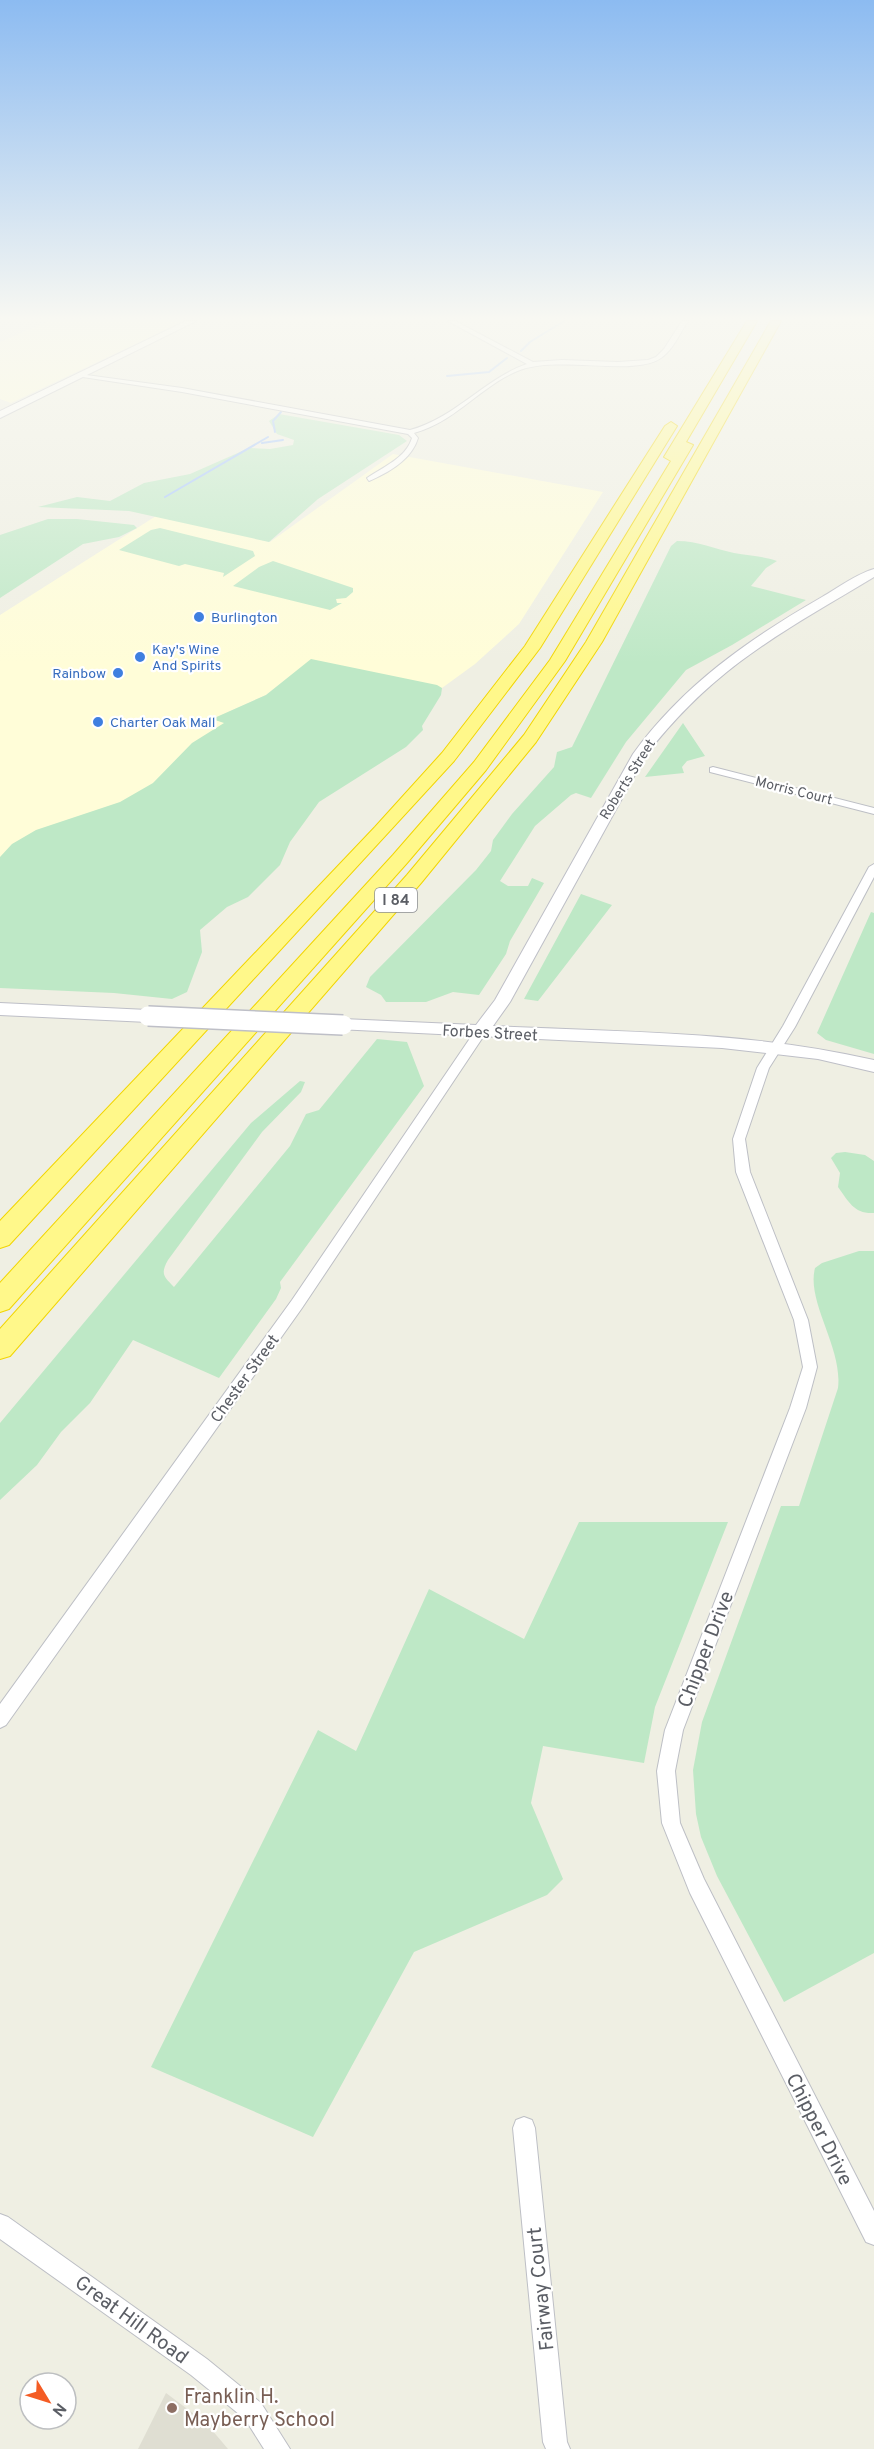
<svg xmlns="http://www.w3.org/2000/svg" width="874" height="2449" viewBox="0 0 874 2449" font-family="Overpass,sans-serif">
<rect width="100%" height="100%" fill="#efefe3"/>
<path fill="#fffdd8" d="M 49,321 L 184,321 L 11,403 L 0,399 L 0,342 Z
M 393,454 L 603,492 L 519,624 L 475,664 L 442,688 L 311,660 L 266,695 L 213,719 L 266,735 L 0,869 L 0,615 L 156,516 L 194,523 L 270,542 Z"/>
<path fill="#dfded2" d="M 166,2393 L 206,2423 L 228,2449 L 138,2449 Z"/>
<path fill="#bee8c6" d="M 279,414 L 399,435 L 407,441 L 318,499 L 269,542 L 129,511 L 38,507 L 77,497 L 110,501 L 144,483 L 190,474 L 249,448 L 270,449 L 293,445 L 294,440 L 277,434 L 269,421 Z
M 48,519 L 77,519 L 134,525 L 137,528 L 119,537 L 83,544 L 0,598 L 0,535 Z
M 160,528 L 253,551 L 255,556 L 223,577 L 224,573 L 185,564 L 179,566 L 119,550 L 151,530 Z
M 677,541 C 698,541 715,549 734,553 C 749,556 763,556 777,561 L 766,568 L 751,586 L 806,600 L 732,645 L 686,670 L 626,742 L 591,798 L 576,793 L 571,795 L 535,826 L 500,881 L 508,886 L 528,886 L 532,878 L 544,883 L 510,941 L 506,954 L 479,995 L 453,992 L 426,1002 L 386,1002 L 381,995 L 366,987 L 370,977 L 476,870 L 491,851 L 493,840 L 512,814 L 554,767 L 557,752 L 572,747 L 671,546 Z
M 273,561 L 353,588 L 353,592 L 346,598 L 336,599 L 337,603 L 342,603 L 330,610 L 233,586 L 259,567 Z
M 311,659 L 437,685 L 442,688 L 441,695 L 422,726 L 423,730 L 406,747 L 319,802 L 290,842 L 280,865 L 248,897 L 227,907 L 200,930 L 202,952 L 187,992 L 172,999 L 114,993 L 0,988 L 0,857 L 12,844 L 36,830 L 120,802 L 153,783 L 192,743 L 224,723 L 212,719 L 266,695 Z
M 683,723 L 705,756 L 687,761 L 682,767 L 684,773 L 645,777 Z
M 581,894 L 612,905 L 538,1001 L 524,999 Z
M 871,912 L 874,913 L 874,1054 L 826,1040 L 817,1033 Z
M 377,1039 L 407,1042 L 424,1086 L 280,1282 L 281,1288 L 276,1299 L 219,1378 L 133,1340 L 90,1403 L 61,1432 L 37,1465 L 0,1500 L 0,1423 L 251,1123 L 300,1081 L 305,1082 L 301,1092 L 262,1132 L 168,1260 C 160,1274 164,1277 174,1287 L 290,1146 L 306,1114 L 319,1110 Z
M 845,1152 L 865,1155 L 874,1161 L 874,1213 C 854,1214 849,1202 838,1187 L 840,1173 L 831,1158 L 836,1153 Z
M 859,1251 L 874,1251 L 874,1953 L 784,2002 L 717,1876 L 701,1837 L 696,1814 L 693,1770 L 702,1722 L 781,1506 L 799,1506 L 838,1388 C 843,1348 806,1302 815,1268 L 822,1263 Z
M 579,1522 L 728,1522 L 655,1707 L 644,1763 L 543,1746 L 531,1803 L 563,1879 L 547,1895 L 414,1952 L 313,2137 L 151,2067 L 318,1730 L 356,1751 L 429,1589 L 524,1639 Z"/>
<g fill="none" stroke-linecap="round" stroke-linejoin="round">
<path stroke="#a3c5ff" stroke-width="2" d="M 521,351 L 530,342 L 564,321
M 447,376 L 489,372 L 507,358
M 275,432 L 273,421 L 281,412
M 262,443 L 283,440
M 165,497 L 268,437"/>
<defs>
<path id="minor" d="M 448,321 L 455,321 L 533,362 L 562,360 L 618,362 L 648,360 L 656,357 L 664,349 L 682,321 L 688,321 C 680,333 673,350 661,358 C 635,377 559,355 520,370 C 481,385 457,421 414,433 L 418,438 C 412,459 388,473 369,481 L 367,478 C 383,467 406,458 412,438 L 408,434 L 182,392 L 76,376 L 79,374 L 182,388 L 410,430 C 455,418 484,379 527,364 Z
M 713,767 L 874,808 L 874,814 L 710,772 L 710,768 Z
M 874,864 L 874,877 L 795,1027 L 769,1068 L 745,1139 L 750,1172 L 808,1320 L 817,1367 L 806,1408 L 683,1730 L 675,1771 L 680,1823 L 704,1879 L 874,2211 L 874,2245 L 866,2242 L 690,1893 L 662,1823 L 657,1771 L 665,1730 L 790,1408 L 803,1367 L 794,1320 L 736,1172 L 733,1139 L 757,1068 L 783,1026 L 869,867 Z
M 481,1027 L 485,1028 L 487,1031 L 485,1034 L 302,1308 L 6,1725 L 0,1728 L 0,1704 L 292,1300 L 477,1028 Z
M 524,2117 L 532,2120 L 535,2128 L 567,2442 L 570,2449 L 546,2449 L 543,2442 L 513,2128 L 516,2120 Z
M 0,2214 L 8,2217 L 207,2359 L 261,2403 L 290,2449 L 264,2449 L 245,2419 L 191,2375 L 0,2239 Z"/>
<path id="secondary" d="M 186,321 L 196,321 L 0,418 L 0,411 Z
M 874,569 L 874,577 C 781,633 715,666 646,755 L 510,1002 L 493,1026 C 621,1032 749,1031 874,1060 L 874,1072 L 818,1059 L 722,1048 L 337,1029 L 335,1025 L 343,1019 L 476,1025 L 495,1000 L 633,754 C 683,685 749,639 822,597 C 838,588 856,574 874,569 Z
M 0,1003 L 148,1010 L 156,1016 L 148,1022 L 0,1015 Z"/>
<path id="motorway" d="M 747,321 L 757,321 L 686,442 L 693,445 L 565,661 L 486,770 L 407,863 L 9,1309 L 0,1312 L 0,1283 L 393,855 L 474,762 L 550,660 L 671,461 L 664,457 Z
M 771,321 L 781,321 L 602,642 L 536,742 L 421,883 L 10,1356 L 0,1359 L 0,1329 L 407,875 L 524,735 L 586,642 Z
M 671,422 L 677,426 L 540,648 L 454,761 L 9,1245 L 0,1248 L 0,1221 L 375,827 L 442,753 L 525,646 L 665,426 Z"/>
</defs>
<use href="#minor" stroke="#bdbfc5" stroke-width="2"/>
<use href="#secondary" stroke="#bebfc7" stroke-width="2"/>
<use href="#motorway" stroke="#f2d500" stroke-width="2"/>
<use href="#minor" fill="#fff" fill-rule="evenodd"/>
<use href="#secondary" fill="#fff" fill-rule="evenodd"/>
<use href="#motorway" fill="#fff88a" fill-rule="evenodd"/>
<defs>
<path id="secondary-bridge" d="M 148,1016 L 343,1025"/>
</defs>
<use href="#secondary-bridge" stroke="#bebfc7" stroke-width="22" stroke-linecap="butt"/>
<use href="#secondary-bridge" stroke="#fff" stroke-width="19"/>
</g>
<linearGradient id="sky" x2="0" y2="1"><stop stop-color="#8cbbf1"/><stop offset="0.48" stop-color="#f8f8f2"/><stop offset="1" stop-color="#f8f8f2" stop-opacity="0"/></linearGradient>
<rect width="874" height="664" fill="url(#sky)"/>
<g fill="#3f7fe0" stroke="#fff" stroke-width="2">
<circle cx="199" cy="617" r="6"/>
<circle cx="140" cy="657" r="6"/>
<circle cx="118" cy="673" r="6"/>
<circle cx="98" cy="722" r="6"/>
</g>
<circle fill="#8d6e63" stroke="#fff" stroke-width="2" cx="172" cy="2408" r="6"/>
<g text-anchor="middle" stroke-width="4.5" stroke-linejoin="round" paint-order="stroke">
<g font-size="14" fill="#366cbe" stroke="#fff" text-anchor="start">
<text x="211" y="622">Burlington</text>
<text x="152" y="654">Kay's Wine<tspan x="152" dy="16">And Spirits</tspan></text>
<text x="106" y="678" text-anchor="end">Rainbow</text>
<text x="110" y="727">Charter Oak Mall</text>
</g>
<g font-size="14" fill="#5b5e65" stroke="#fff">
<text transform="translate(627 779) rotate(-58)" y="5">Roberts Street</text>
<text transform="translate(794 790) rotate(14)" y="5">Morris Court</text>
</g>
<rect fill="#fff" stroke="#8c8e93" stroke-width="1.5" x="375" y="888" width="42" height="24" rx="4.5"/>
<g font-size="15" font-weight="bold" fill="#5b5e65">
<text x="396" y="905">I 84</text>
</g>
<g font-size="16" fill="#5b5e65" stroke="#fff">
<text transform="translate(490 1032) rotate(3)" y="6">Forbes Street</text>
<text transform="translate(244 1378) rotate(-54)" y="6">Chester Street</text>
</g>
<g font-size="20" fill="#5b5e65" stroke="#fff">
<text transform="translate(705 1649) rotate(-69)" y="7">Chipper Drive</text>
<text transform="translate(820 2129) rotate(63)" y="7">Chipper Drive</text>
<text transform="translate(540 2289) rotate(-96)" y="7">Fairway Court</text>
<text transform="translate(132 2319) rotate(36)" y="7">Great Hill Road</text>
</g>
<g font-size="20" fill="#785e54" stroke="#fff" text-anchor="start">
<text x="184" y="2403">Franklin H.<tspan x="184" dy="23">Mayberry School</tspan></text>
</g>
</g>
<g transform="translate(48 2401) rotate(128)"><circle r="28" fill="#ffffff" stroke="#bdbfc1" stroke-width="1.5"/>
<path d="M0-4.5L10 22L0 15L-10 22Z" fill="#f45c24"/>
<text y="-9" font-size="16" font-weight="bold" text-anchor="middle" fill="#5b5e65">N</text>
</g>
</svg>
